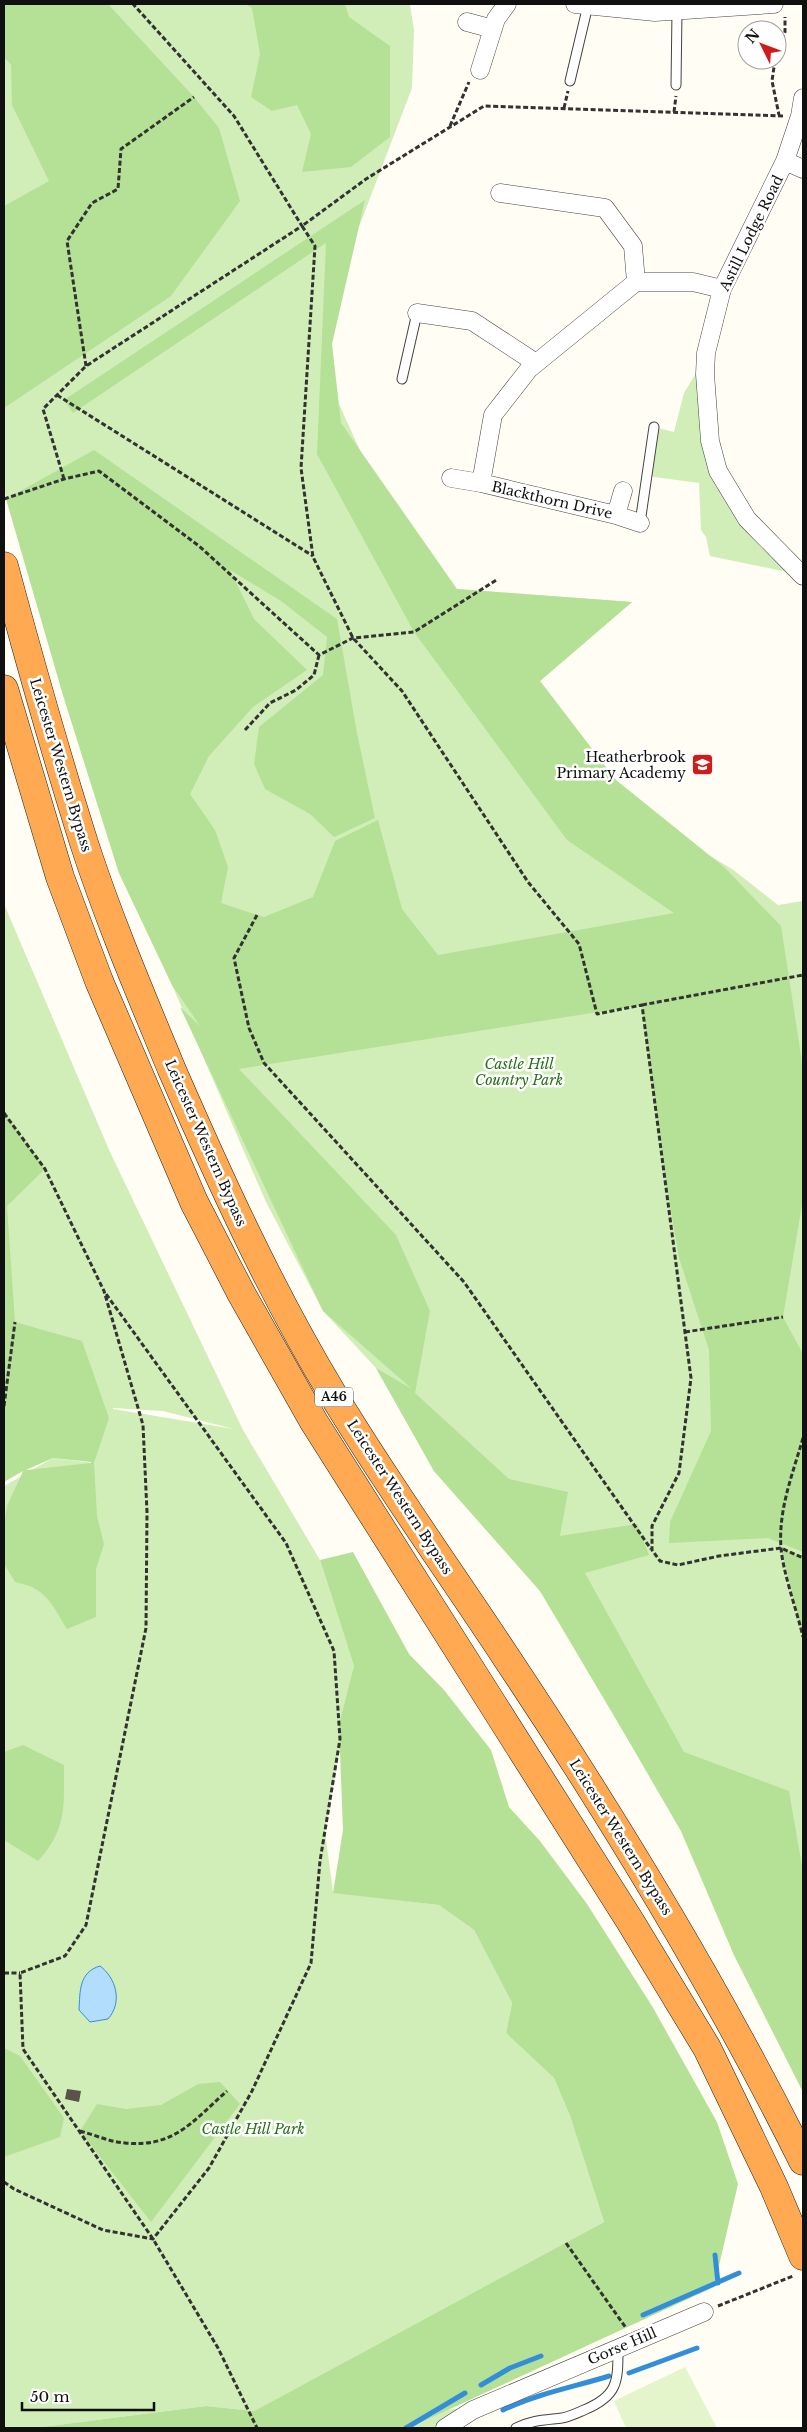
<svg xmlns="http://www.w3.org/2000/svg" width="807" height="2432" viewBox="0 0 807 2432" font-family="'Libre Baskerville',serif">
<rect width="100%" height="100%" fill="#fffdf4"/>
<path fill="#d1eeb8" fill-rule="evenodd" d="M 4,4 L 410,4 L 414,30 L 412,88 L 349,253 L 328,321 L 329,382 L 378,490 L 454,589 L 632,602 L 540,681 L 623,790 L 675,835 L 732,869 L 778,905 L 803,901 L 803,2092 L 734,1955 L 681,1831 L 573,1645 L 540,1591 L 434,1471 L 376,1368 L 323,1311 L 266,1202 L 172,985 L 119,873 L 63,695 L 4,490 Z
M 704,360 L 718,471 L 802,575 L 710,556 L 706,537 L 701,530 L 699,483 L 647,476 L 654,427 L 674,432 L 684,393 Z
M 4,904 L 110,1152 L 243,1430 L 320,1560 L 354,1666 L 325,1832 L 333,1892 L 439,1905 L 474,1930 L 512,2003 L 506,2033 L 554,2078 L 570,2116 L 604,2222 L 254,2411 L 206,2406 L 34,2428 L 4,2428 L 4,1486 L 53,1458 L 94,1463 L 106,1408 L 88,1405 L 4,1360 ZM 113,1408 L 163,1411 L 234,1429 L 113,1409 Z
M 470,2407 L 436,2428 L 409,2428 L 447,2410 Z"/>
<path fill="#b4e196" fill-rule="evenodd" d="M 4,4 L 108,4 L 194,97 L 219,128 L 240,201 L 171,296 L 4,408 L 4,206 L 49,181 L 12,105 L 11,65 L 4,57 Z
M 245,4 L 345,4 L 349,17 L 390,46 L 390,137 L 351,167 L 302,172 L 311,134 L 297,105 L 272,111 L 251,97 L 260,54 L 252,8 Z
M 365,200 L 332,344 L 341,423 L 457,589 L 632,602 L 540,681 L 616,780 L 724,867 L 781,926 L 803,1068 L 803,1199 L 783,1317 L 803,1354 L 803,1552 L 768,1538 L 669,1543 L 670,1522 L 711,1431 L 709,1350 L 679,1258 L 666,1183 L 642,1005 L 239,1069 L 396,1235 L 430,1311 L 415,1393 L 509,1479 L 568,1492 L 560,1536 L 637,1524 L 649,1555 L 585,1573 L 684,1752 L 789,1791 L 803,1872 L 803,2092 L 734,1955 L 681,1831 L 630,1743 L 540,1591 L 434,1471 L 376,1368 L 412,1389 L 323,1311 L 180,1007 L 200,1026 L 172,985 L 119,873 L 63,695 L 6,499 L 94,450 L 337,619 L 357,733 L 375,818 L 334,837 L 310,814 L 265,789 L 254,764 L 259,727 L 323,675 L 327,637 L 281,601 L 230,570 L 254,619 L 307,670 L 253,707 L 209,756 L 190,794 L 215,830 L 228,867 L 221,903 L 264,917 L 313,897 L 335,841 L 378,820 L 402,909 L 438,955 L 674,913 L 567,840 L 414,632 L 317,454 L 326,243 L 73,413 L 64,400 Z
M 4,1113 L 45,1169 L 7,1206 L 15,1322 L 82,1341 L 109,1418 L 94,1463 L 97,1516 L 104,1544 L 96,1569 L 96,1617 L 67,1629 C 51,1603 46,1588 15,1582 L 4,1564 L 4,1524 L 7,1506 L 23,1471 L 4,1482 ZM 53,1458 L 91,1462 L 91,1463 L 26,1470 Z
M 781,1548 L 803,1556 L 803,1637 Z
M 353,1552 L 409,1654 L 444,1690 L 491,1750 L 509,1807 L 540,1841 L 587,1904 L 652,2006 L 717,2122 L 738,2184 L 714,2287 L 409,2428 L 34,2428 L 206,2406 L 254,2411 L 604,2222 L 570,2116 L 554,2078 L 506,2033 L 512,2003 L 474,1930 L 439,1905 L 333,1893 L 343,1830 L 339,1725 L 354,1666 L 320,1560 Z
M 23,1745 L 64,1765 C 64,1806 67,1829 38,1861 L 4,1840 L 4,1752 Z
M 4,2048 L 20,2056 L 64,2118 L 60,2137 L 4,2157 Z
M 220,2082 L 240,2104 L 151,2222 L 80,2131 L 97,2104 L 126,2109 L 161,2105 L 198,2084 Z"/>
<path fill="#e4f4cb" d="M 685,2367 L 717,2428 L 626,2428 L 614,2401 Z"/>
<path fill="#b3ddfc" stroke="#338eda" d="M 100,1966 C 116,1978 123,2002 108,2019 L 90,2022 L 79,2010 C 80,1991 79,1972 100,1966 Z"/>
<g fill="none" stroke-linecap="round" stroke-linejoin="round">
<path stroke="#338eda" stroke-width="5" d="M 715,2255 L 718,2283
M 643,2315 L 739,2273
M 629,2373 L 697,2348
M 481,2385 L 510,2368 L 541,2356
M 503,2410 C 536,2394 574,2387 609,2376
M 406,2428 L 465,2393"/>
</g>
<path fill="#5a524b" d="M 67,2089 L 81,2091 L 79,2102 L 65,2099 Z"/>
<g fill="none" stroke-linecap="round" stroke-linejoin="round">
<defs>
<path id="lane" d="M 570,81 L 588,5
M 676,85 L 677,11
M 402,379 L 417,313
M 640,523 L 654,427
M 516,2428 C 531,2420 546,2420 562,2418 C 569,2417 577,2413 584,2410 C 618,2396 618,2382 618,2348"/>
<path id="street" d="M 575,4 L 655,12 L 774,4
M 467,22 L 493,29
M 480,70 L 496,19 L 507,4
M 803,98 L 800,116 L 785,161 L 722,289 L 706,353 L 705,374 L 710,441 L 718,471 L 747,519 L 803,576
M 785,161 L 803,169
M 500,193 L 605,208 L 633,246 L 636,282
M 417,313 L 472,321 L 536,363
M 451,478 L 481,483
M 616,515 L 623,491
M 640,523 L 616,515 L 481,483 L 493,415 L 529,369 L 636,282 L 693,282 L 722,289
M 445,2428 L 473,2410 L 704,2312"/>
<path id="highway" d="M 4,566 C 29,659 55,751 84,843 C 109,920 141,995 172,1070 C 220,1180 270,1290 332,1393 C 386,1483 448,1569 506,1657 C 614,1819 716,1986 803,2161
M 4,689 L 60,877 L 99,981 L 194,1202 L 241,1293 L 314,1422 L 630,1921 L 707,2048 L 774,2187 L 803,2256"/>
</defs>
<use href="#lane" stroke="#434343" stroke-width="11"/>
<use href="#street" stroke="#434343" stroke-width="19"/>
<use href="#highway" stroke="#212121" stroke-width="29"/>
<path stroke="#323232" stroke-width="3" stroke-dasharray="5 2.5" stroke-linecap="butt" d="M 777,54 L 785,32 L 785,17
M 775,60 L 772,81 L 779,115
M 564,108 L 568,91
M 674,112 L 676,96
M 783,116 L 484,106 L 366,179 L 302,226 L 315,246 L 301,468 L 313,557 L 353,638 L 402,691 L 528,882 L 579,944 L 597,1014 L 642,1005 L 691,1378 L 679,1473 L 652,1526 L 652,1550 L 660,1561 L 678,1565 L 719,1556 L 781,1548 L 803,1558
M 450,126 L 469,82
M 86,366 L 67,241 L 92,203 L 118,189 L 121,149 L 194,97
M 57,395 L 313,556
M 64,479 L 43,409 L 86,366 L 302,226 L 234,116 L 133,4
M 4,499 L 64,479 L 99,471 L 199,546 L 319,655 L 353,638 L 414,632 L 498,579
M 245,730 L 270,703 L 296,690 L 314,675 L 319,655
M 257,915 L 234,958 L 249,1028 L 264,1063 L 464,1282 L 651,1549
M 642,1005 L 803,975
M 4,1113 L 45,1169 L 104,1291 L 143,1425 L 147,1512 L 146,1628 L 86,1925 L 65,1956 L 20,1973 L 23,2049 L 153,2239 L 218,2348 L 257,2428
M 685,1332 L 783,1317
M 4,1406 L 15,1322
M 803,1438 C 793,1473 778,1510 781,1548 C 783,1573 797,1611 803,1637
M 4,1973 L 20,1973
M 80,2131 C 95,2135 110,2142 125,2143 C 174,2148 193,2121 227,2091
M 4,2182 L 14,2189 L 103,2230 L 153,2239 L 209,2168 L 252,2091 L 311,1963 L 320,1861 L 340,1739 L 334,1651 L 286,1543 L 106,1294
M 566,2243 L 626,2328
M 718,2306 L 793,2276"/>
<use href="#lane" stroke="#fff" stroke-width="9"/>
<use href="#street" stroke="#fff" stroke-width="18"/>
<use href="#highway" stroke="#ffaa52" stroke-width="28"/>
</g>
<defs>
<symbol id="school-square" viewBox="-11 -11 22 22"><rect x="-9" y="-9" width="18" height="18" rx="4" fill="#cf1b1a" stroke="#fff"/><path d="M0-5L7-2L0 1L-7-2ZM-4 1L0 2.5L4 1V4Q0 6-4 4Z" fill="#fff"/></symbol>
</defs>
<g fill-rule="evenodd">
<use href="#school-square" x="690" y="752" width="25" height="25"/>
</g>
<g text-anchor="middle" stroke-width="5" stroke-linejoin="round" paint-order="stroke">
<rect fill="#fff" stroke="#585858" stroke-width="1" x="315" y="1387.5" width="38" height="19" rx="4"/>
<g font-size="12" font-weight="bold" fill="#101010">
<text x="334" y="1401">A46</text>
</g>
<g font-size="14" fill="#101010" stroke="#fff">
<text transform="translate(751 233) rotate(-64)" y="5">Astill Lodge Road</text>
<text transform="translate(552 500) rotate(13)" y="5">Blackthorn Drive</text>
<text transform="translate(61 765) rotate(73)" y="5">Leicester Western Bypass</text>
<text transform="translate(206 1143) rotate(66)" y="5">Leicester Western Bypass</text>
<text transform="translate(400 1497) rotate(57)" y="5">Leicester Western Bypass</text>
<text transform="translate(621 1837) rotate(58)" y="5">Leicester Western Bypass</text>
<text transform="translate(622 2346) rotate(-23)" y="5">Gorse Hill</text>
</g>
<g font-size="14" fill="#101010" stroke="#fff" text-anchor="end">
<text x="686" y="762">Heatherbrook<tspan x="686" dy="16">Primary Academy</tspan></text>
</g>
<g font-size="14" font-style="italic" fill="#267019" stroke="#fff">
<text x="519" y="1069">Castle Hill<tspan x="519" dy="16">Country Park</tspan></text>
<text x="253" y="2134">Castle Hill Park</text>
</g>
</g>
<rect width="807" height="2432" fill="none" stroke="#101010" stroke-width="10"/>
<g transform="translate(762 45) rotate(312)"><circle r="24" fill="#ffffff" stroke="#9f9f9f"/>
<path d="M0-4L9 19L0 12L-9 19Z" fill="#cf1b1a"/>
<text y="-8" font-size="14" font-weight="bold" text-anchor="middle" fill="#101010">N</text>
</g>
<path d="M22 2402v8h132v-8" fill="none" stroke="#101010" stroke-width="2.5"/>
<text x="30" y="2402" font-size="15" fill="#101010" stroke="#ffffff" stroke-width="4" paint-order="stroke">50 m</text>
</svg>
